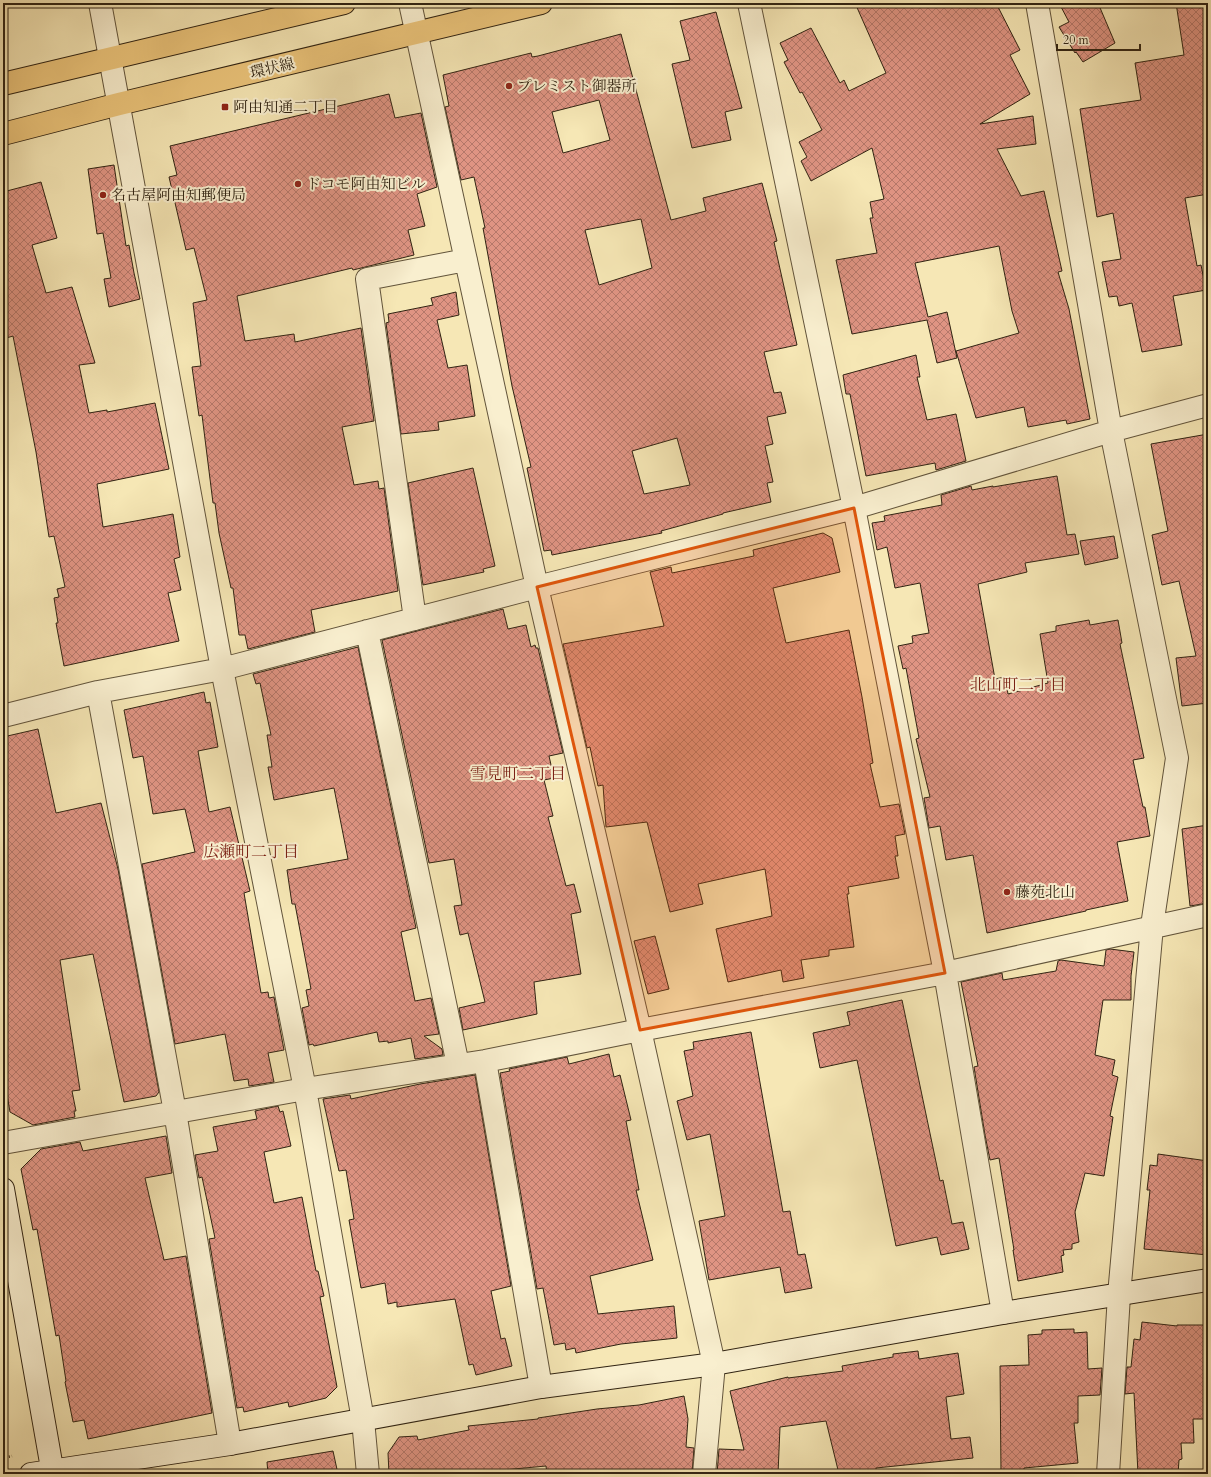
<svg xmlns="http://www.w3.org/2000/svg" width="1211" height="1477" viewBox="0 0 1211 1477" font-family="Cardo,'Noto Serif JP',serif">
<defs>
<pattern id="building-cross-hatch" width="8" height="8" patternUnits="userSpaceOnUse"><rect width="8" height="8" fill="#df9483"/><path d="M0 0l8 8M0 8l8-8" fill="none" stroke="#b5786a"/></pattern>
</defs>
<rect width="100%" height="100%" fill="#f6e7b5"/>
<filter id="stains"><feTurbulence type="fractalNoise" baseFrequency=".005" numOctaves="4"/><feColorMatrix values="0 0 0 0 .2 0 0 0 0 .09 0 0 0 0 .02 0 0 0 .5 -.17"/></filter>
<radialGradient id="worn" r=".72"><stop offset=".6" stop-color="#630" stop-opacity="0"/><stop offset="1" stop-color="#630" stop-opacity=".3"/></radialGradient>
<path fill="url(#building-cross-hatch)" stroke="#302312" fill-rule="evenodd" d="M 855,3 L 996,3 L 1020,50 L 1010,55 L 1030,94 L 980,124 L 1033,116 L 1036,144 L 997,149 L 1021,196 L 1044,191 L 1062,271 L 1058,272 L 1069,309 L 1090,419 L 1067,424 L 1066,420 L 1028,427 L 1024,407 L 976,418 L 956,351 L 1019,333 L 1012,311 L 999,246 L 915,263 L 928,317 L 947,312 L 957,358 L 937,363 L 927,320 L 852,334 L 836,260 L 877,253 L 870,218 L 873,218 L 870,202 L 884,199 L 872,148 L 811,181 L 801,161 L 807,157 L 799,142 L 822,130 L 802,92 L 800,93 L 784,62 L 788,60 L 780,43 L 811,28 L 840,83 L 844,80 L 849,91 L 886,73 Z
M 1059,3 L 1098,3 L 1115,43 L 1083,62 L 1076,52 L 1075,53 L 1059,27 L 1069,22 Z
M 1176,3 L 1208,3 L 1208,194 L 1185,198 L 1197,266 L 1201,265 L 1206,290 L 1173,296 L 1182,345 L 1142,352 L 1132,303 L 1119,306 L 1117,296 L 1109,297 L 1102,262 L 1121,259 L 1113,213 L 1097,217 L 1080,109 L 1141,100 L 1135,63 L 1184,55 Z
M 716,12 L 742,108 L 725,112 L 731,140 L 692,148 L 672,64 L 690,60 L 680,21 Z
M 621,34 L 671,220 L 706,211 L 703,198 L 762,183 L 777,241 L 774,242 L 797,345 L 764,352 L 774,393 L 781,392 L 786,413 L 767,417 L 773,444 L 765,446 L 773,482 L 767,483 L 771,502 L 723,513 L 723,514 L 661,531 L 662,533 L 552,555 L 551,550 L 544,551 L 527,468 L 531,467 L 512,386 L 483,228 L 485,228 L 474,177 L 461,180 L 445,107 L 449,106 L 443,75 L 531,53 L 532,57 L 538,56 ZM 599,100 L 610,140 L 563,153 L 552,112 ZM 641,219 L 652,268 L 599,285 L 585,230 ZM 677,438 L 690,485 L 644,494 L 632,451 Z
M 389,94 L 395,118 L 421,113 L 437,187 L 417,194 L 425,226 L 408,230 L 414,255 L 353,270 L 352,268 L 237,296 L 245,341 L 294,334 L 295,342 L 361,328 L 374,421 L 342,427 L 354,485 L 378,481 L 379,489 L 384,488 L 398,591 L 311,610 L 315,632 L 248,649 L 245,635 L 239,635 L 233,588 L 231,588 L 219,533 L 215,503 L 213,503 L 202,415 L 199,416 L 192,367 L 201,366 L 193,303 L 207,300 L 194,248 L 186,250 L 169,177 L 177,175 L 170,146 Z
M 114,165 L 126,246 L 129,245 L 134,273 L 140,299 L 109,307 L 104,279 L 111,278 L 103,233 L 97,234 L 88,169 Z
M 41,182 L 57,238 L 32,245 L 46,293 L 72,287 L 95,363 L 79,365 L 89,413 L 107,410 L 107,412 L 155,403 L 169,469 L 97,484 L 103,527 L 173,514 L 180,557 L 174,559 L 181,590 L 168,593 L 179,641 L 64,666 L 56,623 L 58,623 L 54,598 L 59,597 L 57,589 L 65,587 L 54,536 L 49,537 L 36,452 L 13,336 L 3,339 L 3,192 Z
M 456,292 L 459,315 L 437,320 L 448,368 L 467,365 L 475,416 L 438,422 L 439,430 L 401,434 L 386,323 L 389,322 L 388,314 L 433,305 L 431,298 Z
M 916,355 L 920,377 L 917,377 L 927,420 L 956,414 L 966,461 L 936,470 L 935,463 L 866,476 L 850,394 L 846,394 L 843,375 Z
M 1208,434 L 1208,703 L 1182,706 L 1176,658 L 1196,656 L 1179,581 L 1162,585 L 1152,535 L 1168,531 L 1151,444 Z
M 473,468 L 495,566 L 483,569 L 484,572 L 423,585 L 408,483 Z
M 1057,476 L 1067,535 L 1075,534 L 1079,554 L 1025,563 L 1027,572 L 978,584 L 995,679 L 1005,677 L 1008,694 L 1048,683 L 1040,634 L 1056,631 L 1056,626 L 1089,620 L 1090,625 L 1118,620 L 1122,643 L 1120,644 L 1144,758 L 1133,760 L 1143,807 L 1145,807 L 1150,836 L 1117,842 L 1128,901 L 1086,910 L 1086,911 L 987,933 L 973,855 L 946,860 L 940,826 L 929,828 L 924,798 L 930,797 L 916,739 L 919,738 L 906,668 L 903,669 L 898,646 L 913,643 L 912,636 L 929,633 L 920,583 L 895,588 L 887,547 L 877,550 L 872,523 L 885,521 L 884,516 L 942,505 L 941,495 L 971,486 L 972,490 L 993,486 L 993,487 Z
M 823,533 L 832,538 L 840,572 L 773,588 L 786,643 L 849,630 L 862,697 L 873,763 L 870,764 L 880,807 L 899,804 L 905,834 L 895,836 L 898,856 L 895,856 L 899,878 L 848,887 L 849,894 L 847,894 L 854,947 L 829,950 L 829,956 L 801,960 L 804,978 L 783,982 L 781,970 L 728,982 L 716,929 L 772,916 L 765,869 L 698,884 L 703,904 L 670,912 L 647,822 L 606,827 L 603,785 L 598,786 L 590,747 L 587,748 L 563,644 L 664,626 L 650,572 L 671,567 L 672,573 L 754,556 L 753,550 Z
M 1114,536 L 1118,558 L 1085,565 L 1080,541 Z
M 503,609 L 508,629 L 526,625 L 531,647 L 535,645 L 536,648 L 538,648 L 563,753 L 549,756 L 554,778 L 544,780 L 553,816 L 548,817 L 566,886 L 574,884 L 581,912 L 571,914 L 581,974 L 534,982 L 537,1014 L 463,1030 L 459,1008 L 485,1002 L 468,933 L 460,935 L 454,906 L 462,905 L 454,859 L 429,863 L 382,640 Z
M 358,647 L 416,928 L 401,932 L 415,1001 L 431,998 L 439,1034 L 424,1036 L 442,1049 L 443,1055 L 415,1059 L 411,1038 L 388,1043 L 388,1041 L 379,1042 L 377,1032 L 314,1046 L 313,1044 L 309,1045 L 302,1008 L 309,1006 L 306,990 L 311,989 L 295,904 L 292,904 L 287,870 L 348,859 L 334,788 L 274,800 L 268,767 L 272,767 L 267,735 L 271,735 L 260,683 L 256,684 L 253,674 Z
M 204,692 L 206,703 L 210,702 L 218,747 L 198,751 L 209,812 L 230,807 L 250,891 L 244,893 L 261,993 L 268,992 L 269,998 L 274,997 L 284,1050 L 268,1053 L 274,1082 L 249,1086 L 248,1079 L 234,1081 L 225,1034 L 175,1044 L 142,864 L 195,852 L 185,809 L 153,814 L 143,756 L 133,758 L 124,710 Z
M 38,729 L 56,813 L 101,803 L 118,869 L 159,1092 L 156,1096 L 124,1102 L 93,954 L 60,960 L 80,1090 L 72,1091 L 76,1111 L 74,1111 L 75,1117 L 33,1125 L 10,1112 L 3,1071 L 3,737 Z
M 1208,825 L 1208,903 L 1190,906 L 1182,829 Z
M 655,936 L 669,989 L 648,994 L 634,941 Z
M 1110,949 L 1134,952 L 1131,976 L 1131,1000 L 1103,1000 L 1095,1055 L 1115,1060 L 1112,1075 L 1118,1077 L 1110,1116 L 1113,1117 L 1104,1176 L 1085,1173 L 1075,1212 L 1079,1242 L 1072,1244 L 1072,1249 L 1063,1250 L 1064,1255 L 1061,1256 L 1063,1272 L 1018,1281 L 1013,1250 L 1014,1250 L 999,1158 L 990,1160 L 985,1135 L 974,1067 L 978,1066 L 961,982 L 1002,973 L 1003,980 L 1056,971 L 1058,961 L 1061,960 L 1104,966 L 1106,950 Z
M 902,1000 L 940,1181 L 943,1180 L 952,1224 L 963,1222 L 969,1249 L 941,1255 L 937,1237 L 896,1246 L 857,1060 L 820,1068 L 813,1033 L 850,1025 L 847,1012 Z
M 751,1032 L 783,1212 L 790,1211 L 798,1255 L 805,1254 L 812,1288 L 785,1293 L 780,1267 L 709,1280 L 699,1221 L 725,1216 L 710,1134 L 687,1140 L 677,1101 L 693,1096 L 684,1051 L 694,1049 L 693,1042 Z
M 609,1054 L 614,1077 L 620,1075 L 631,1120 L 626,1121 L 639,1190 L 636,1190 L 653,1260 L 590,1276 L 598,1314 L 674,1306 L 677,1338 L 621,1344 L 576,1353 L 575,1348 L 566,1350 L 565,1343 L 554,1345 L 543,1288 L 537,1289 L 500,1073 L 510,1071 L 509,1069 L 567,1057 L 569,1064 Z
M 475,1075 L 511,1286 L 491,1291 L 501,1339 L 505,1338 L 512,1366 L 476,1375 L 473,1364 L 469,1365 L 455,1299 L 397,1307 L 397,1302 L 388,1304 L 385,1283 L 361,1288 L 349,1220 L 354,1219 L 346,1170 L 339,1171 L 323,1099 L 350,1095 L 351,1099 L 420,1084 Z
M 278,1106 L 280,1112 L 283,1111 L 291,1146 L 264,1152 L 274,1203 L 302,1197 L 316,1271 L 318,1271 L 324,1296 L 320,1297 L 337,1387 L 326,1398 L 289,1407 L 288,1402 L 244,1412 L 243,1407 L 237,1408 L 209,1239 L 215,1238 L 202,1177 L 199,1178 L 195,1155 L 218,1151 L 213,1127 L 257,1119 L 255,1111 Z
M 166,1136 L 172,1173 L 145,1178 L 164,1260 L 186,1256 L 212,1413 L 88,1439 L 84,1420 L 73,1422 L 65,1382 L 66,1381 L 59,1335 L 56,1336 L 37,1229 L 33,1230 L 21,1169 L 41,1149 L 80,1142 L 83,1151 Z
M 1158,1154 L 1208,1161 L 1208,1255 L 1144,1249 L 1150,1190 L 1147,1190 L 1150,1165 L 1157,1166 Z
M 1142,1322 L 1177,1326 L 1177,1325 L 1208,1325 L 1208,1419 L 1193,1419 L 1194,1443 L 1181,1443 L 1182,1459 L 1179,1460 L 1178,1474 L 1138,1474 L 1134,1393 L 1125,1394 L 1127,1367 L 1131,1367 L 1134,1339 L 1140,1340 Z
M 1074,1329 L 1074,1333 L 1087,1332 L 1088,1369 L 1102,1368 L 1100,1395 L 1078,1396 L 1078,1423 L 1074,1423 L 1078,1463 L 1024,1468 L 1024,1474 L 1001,1474 L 1000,1366 L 1029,1365 L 1028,1335 L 1042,1334 L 1042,1330 Z
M 918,1351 L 919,1359 L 958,1353 L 964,1394 L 946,1397 L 951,1439 L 970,1437 L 973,1458 L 876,1468 L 877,1474 L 839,1474 L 826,1421 L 780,1427 L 778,1474 L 717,1474 L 719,1449 L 744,1450 L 730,1391 L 788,1377 L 788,1378 L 843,1371 L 842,1366 L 893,1357 L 893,1354 Z
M 684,1396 L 688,1419 L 686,1447 L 694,1448 L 692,1474 L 547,1474 L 546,1466 L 460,1474 L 389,1474 L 388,1453 L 399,1437 L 417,1436 L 418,1440 L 469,1430 L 468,1426 L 538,1419 L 538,1418 L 597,1409 L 639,1405 Z
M 333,1451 L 338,1474 L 268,1474 L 267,1462 Z"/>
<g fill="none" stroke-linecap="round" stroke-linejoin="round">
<defs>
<path id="street" d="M 100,3 L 222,669 L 305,1089 L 363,1420 L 368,1474
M 410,3 L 537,587 L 640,1030 L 714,1364 L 704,1474
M 749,3 L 854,508 L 945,973 L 1003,1313
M 1037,3 L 1111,431 L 1177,758 L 1152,926 L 1119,1295 L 1108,1474
M 415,619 L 367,279 L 466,260
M 367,631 L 458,1065
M 98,692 L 175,1112 L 230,1444
M 3,716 L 98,692 L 222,669 L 537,587 L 854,508 L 1111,431 L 1208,405
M 485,1061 L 541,1387
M 3,1143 L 305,1089 L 485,1061 L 640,1030 L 945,973 L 1208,915"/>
<path id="secondary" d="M 3,1189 L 53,1474
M 31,1474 L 230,1444 L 541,1387 L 714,1364 L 1003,1313 L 1208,1280"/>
<path id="primary" d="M 3,84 L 344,3
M 3,134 L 119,104 L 541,3"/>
</defs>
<use href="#street" stroke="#62543b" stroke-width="24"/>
<use href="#secondary" stroke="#302312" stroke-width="24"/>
<use href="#primary" stroke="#302312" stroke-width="24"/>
<path stroke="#302312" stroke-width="2.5" stroke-dasharray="1 2" stroke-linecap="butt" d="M 3,1458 L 12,1456"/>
<use href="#street" stroke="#f9efcf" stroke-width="22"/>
<use href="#secondary" stroke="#f9efcf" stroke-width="22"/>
<use href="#primary" stroke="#ebc47a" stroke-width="22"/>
</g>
<path fill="#df560c" fill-opacity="0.2" stroke="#df560c" stroke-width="3" stroke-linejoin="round" d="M 854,508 L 945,973 L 640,1030 L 537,587 Z"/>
<g fill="#8f2418" stroke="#f9efcf" stroke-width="1.5">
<circle cx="509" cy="86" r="4"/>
<rect x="221" y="103" width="8" height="8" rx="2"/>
<circle cx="298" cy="184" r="4"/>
<circle cx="103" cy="195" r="4"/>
<circle cx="1007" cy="892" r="4"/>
</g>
<g text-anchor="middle" stroke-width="4" stroke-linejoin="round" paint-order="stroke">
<g font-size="15" fill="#302312" stroke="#f9efcf">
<text transform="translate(272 68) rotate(-13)" y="5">環状線</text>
</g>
<g font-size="15" fill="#302312" stroke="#f9efcf" text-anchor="start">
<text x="517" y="91">プレミスト御器所</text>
<text x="233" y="112">阿由知通二丁目</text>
<text x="306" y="189">ドコモ阿由知ビル</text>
<text x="111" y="200">名古屋阿由知郵便局</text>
<text x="1015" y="897">藤苑北山</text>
</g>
<g font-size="16" fill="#7a1f14" stroke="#f9efcf">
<text x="1018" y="690">北山町二丁目</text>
<text x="518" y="779">雪見町二丁目</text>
<text x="251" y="857">広瀬町二丁目</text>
</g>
</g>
<rect width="1211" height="1477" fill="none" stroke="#f6e7b5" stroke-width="16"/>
<rect x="4" y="4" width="1203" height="1469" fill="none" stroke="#302312" stroke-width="2"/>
<rect x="8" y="8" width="1195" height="1461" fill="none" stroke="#302312"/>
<path d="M1057 44v6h83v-6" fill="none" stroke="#302312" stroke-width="2"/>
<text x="1063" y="44" font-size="12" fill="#302312" stroke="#f9efcf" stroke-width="3" paint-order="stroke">20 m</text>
<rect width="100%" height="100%" filter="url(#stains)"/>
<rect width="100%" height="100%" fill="url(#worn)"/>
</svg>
